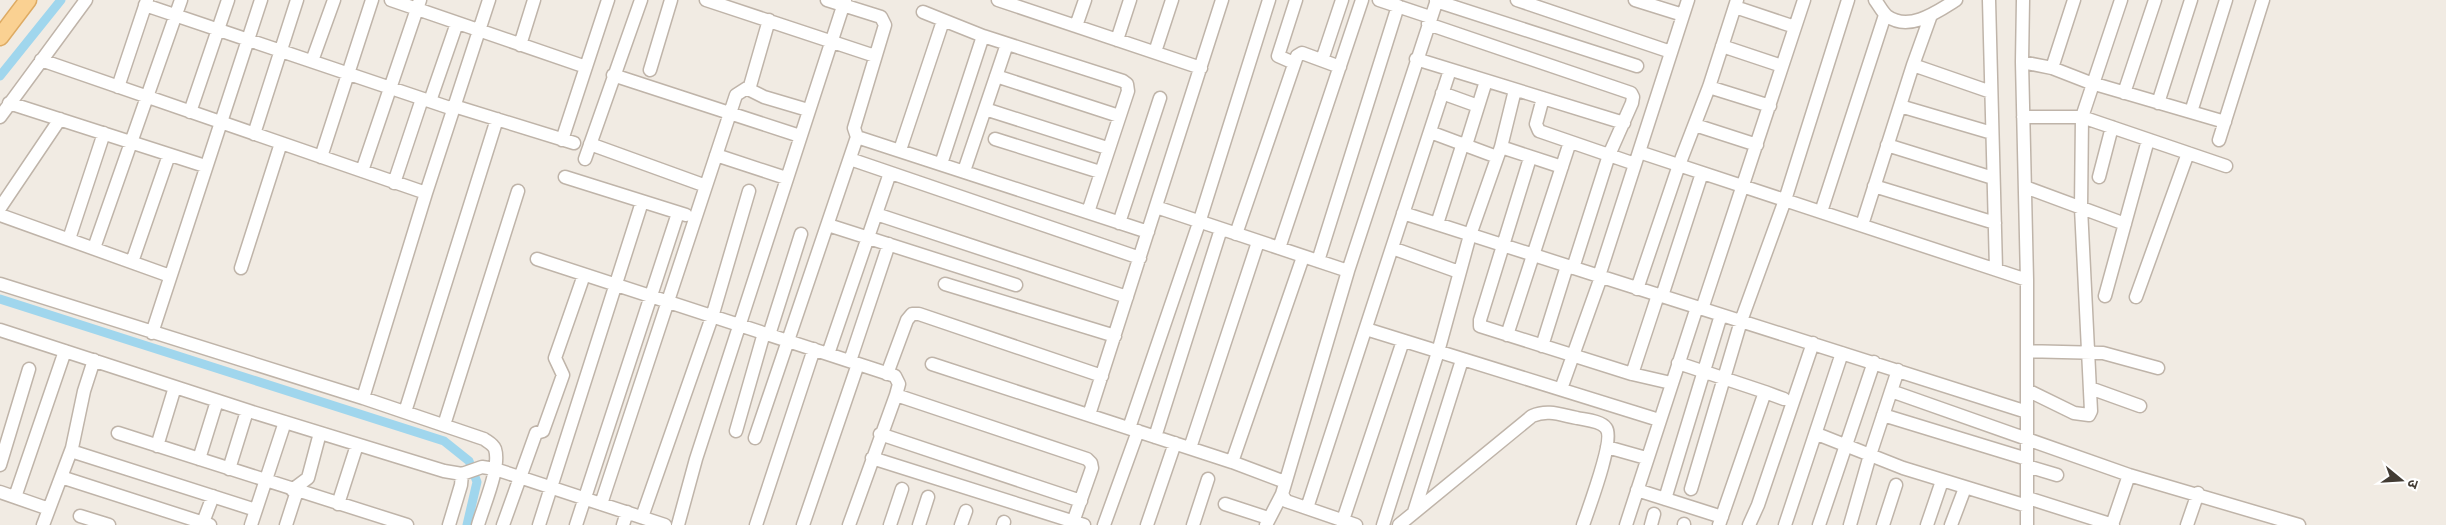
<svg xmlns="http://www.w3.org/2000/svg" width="2446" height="525" viewBox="0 0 2446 525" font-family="'Public Sans','Noto Sans Devanagari',sans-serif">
<rect width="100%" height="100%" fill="#f1ebe3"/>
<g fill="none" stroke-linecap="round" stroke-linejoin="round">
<path stroke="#a0d6ed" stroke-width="9" d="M 0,76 L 61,0
M 0,299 L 444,441 L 469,461 L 477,482 L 467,525"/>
<defs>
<path id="minor" d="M 391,0 L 586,67
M 706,0 L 875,56
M 827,0 L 881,17 L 885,25 L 854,128 L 857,137 L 1148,232
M 998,0 L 1201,68
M 1379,0 L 1430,17
M 1517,0 L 1671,52
M 1635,0 L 1683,15
M 1688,0 L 1599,276 L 2027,412
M 1875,0 C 1879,5 1882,12 1887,16 C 1909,32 1937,12 1956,0
M 1989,0 L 1996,269
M 2023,0 L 2022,62 L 2027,280 L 2027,525
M 1436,1 L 1637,66
M 145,5 L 453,109
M 1735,7 L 1795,27
M 923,12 L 983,36 L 1123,81 L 1127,84 L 1128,91 L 1088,212
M 1428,24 L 1631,93 L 1633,97 L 1632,103 L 1609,155 L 1573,268
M 1076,26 L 1085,0
M 1117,40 L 1130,0
M 520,45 L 534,0
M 1722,46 L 1782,66
M 1155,52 L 1172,0
M 1416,59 L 1624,123
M 41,60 L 426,193
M 1322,60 L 1342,0
M 312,61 L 334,0
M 2022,62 L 2052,68 L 2088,82 L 2225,122
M 1294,63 L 1278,56 L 1296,0
M 1913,65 L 1991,92
M 2052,68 L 2074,0
M 650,70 L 671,0
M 613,75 L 800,136
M 996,76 L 1119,116
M 118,87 L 147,0
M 1709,87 L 1770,106
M 748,89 L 764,97 L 808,110
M 1442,93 L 1478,106
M 2124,93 L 2155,0
M 1543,98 L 1536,124 L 1539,131 L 1635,164
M 430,101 L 457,23
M 9,103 L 205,166
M 2158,103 L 2191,0
M 454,106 L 574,143
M 1900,106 L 1992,133
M 985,109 L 1107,148
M 190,112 L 228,0
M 2191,112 L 2226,0
M 0,117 L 86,0
M 2023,117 L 2082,117 L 2226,166
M 1695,125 L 1757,145
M 1430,132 L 1497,157
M 254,134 L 297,0
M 995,139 L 1100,172
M 562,140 L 608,0
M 2219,140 L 2263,0
M 590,144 L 706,186
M 1466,145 L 1486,81
M 1887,145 L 1993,178
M 1501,147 L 1562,167
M 900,150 L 943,21
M 1639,152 L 2027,280
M 716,155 L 786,178
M 321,157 L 372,0
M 1530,158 L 1480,320 L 1480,326 L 1632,374 L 1671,383
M 585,159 L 641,0
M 850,159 L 1140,258
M 941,164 L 983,36
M 362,171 L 420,0
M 964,171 L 1007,44
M 565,177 L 686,215
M 2099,177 L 2112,127
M 394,183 L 422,99
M 1874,186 L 1995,223
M 2025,187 L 2125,224
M 1156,207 L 1348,271
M 0,208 L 60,119
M 1821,212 L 1885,15
M 1403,213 L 1599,276
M 876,214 L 1127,297
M 0,215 L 170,276
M 1119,223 L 1160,98
M 1437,224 L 1463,143
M 828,225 L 1016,285
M 1862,225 L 1913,65 L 1931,15
M 1236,234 L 1297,56 L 1302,53 L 1340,67
M 69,239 L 104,133
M 94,248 L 181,0
M 1279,248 L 1362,0
M 1392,248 L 1459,272
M 537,259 L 895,376 L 899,384 L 896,395 L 849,525
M 1318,261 L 1398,6
M 132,262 L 169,155
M 241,268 L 281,143
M 0,284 L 363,398 L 484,439 C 488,442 493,444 495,449 C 501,467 483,507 478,525
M 945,284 L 1115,336
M 1637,289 L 1679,165 L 1709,87 L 1737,0
M 1662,296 L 1702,173
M 2105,296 L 2148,140
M 2136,297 L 2188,153
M 1702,309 L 1804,0
M 1366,329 L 1659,420
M 0,330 L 249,411 L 444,471 L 462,474 L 482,467 L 495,469 L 665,525
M 152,333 L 261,0
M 769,335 L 801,234
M 1507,335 L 1570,142
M 1542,346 L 1567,266
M 2027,351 L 2103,353 L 2158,368
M 828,354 L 890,173
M 850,361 L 889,244
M 1678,363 L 1765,392 L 1719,525
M 932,364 L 1232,462 L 1285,482
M 887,374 L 907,320 L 912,314 L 919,314 L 1102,376
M 1632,374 L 1658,295
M 2090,388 L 2140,406
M 1561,389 L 1601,277
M 2027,390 L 2074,413 L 2089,415 L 2091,411 L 2081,208 L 2082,117 L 2121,0
M 1891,391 L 2129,475 L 2299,525
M 1765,392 L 1784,399
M 896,395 L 1087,459 L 1091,463 L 1092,468 L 1072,525
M 363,398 L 426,193 L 489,0
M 405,412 L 497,119
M 1089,415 L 1222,0
M 1883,415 L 2027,459
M 444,425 L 518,191
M 1129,428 L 1199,223 L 1269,0
M 736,431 L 764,333
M 118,433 L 407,525
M 880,434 L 1081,501
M 1817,434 L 1903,468 L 2027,506
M 1155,437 L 1221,229
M 755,438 L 857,137
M 157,446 L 175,387
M 1607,447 L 1646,458
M 1190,448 L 1258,242
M 71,451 L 256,510
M 872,458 L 1084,525
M 199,459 L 217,401
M 1232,462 L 1303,257
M 0,465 L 29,369
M 2027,466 L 2057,475
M 229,469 L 247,411
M 61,477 L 210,525
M 1691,489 L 1741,321 L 1785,200 L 1848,0
M 292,490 L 308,478 L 320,433
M 1637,490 L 1722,517
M 0,492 L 49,509
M 15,497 L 65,351
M 2028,498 L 2113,525
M 1665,499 L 1721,315
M 338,504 L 357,445
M 601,504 L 736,95 L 750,86 L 769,20
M 1225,504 L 1268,518
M 1307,508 L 1450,70
M 1414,512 L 1462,360
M 80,516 L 109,525
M 642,517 L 712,317 L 749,191
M 1343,520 L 1403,341
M 43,525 L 72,448 L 84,391 L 94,360
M 202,525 L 213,496
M 251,525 L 285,422
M 286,525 L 297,491
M 449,525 L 461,485 L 462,474
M 503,525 L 536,433 L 543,431 L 563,375 L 555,358 L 584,275
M 539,525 L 642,202
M 576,525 L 678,213
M 623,525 L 627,512
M 678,525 L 696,459 L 845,0
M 756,525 L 814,349
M 803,525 L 858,364
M 890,525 L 902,489
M 919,525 L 928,497
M 961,525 L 966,511
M 1003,525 L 1004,522
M 1104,525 L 1138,431
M 1147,525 L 1175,443
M 1193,525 L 1208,479
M 1266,525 L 1282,494
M 1356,525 L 1286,501 L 1282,494 L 1348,271 L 1437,0
M 1383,525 L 1438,352 L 1470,235 L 1501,147 L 1515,90
M 1399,525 L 1532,416 C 1548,409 1561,415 1577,418 C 1586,420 1601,421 1606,428 C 1615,439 1588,510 1583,525
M 1626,525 L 1697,307
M 1651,525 L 1654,514
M 1684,525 L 1684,524
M 1749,525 L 1758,505 L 1813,343
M 1785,525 L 1842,353
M 1819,525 L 1874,362
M 1850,525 L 1870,455 L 1898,370
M 1883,525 L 1896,485
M 1927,525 L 1942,481
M 1951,525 L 1965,488
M 2112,525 L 2129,475
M 2187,525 L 2198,493"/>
<path id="major" d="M 0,37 L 28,0"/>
</defs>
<use href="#minor" stroke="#bfb4a9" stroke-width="15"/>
<use href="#major" stroke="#deab63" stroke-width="19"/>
<use href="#minor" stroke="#fff" stroke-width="12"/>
<use href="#major" stroke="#fad192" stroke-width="16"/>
</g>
<g transform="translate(2401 480) rotate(108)" stroke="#ffffff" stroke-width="4" paint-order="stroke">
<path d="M0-4L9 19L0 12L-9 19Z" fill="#423b33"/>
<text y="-8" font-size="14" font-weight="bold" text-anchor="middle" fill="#423b33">उ</text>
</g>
</svg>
